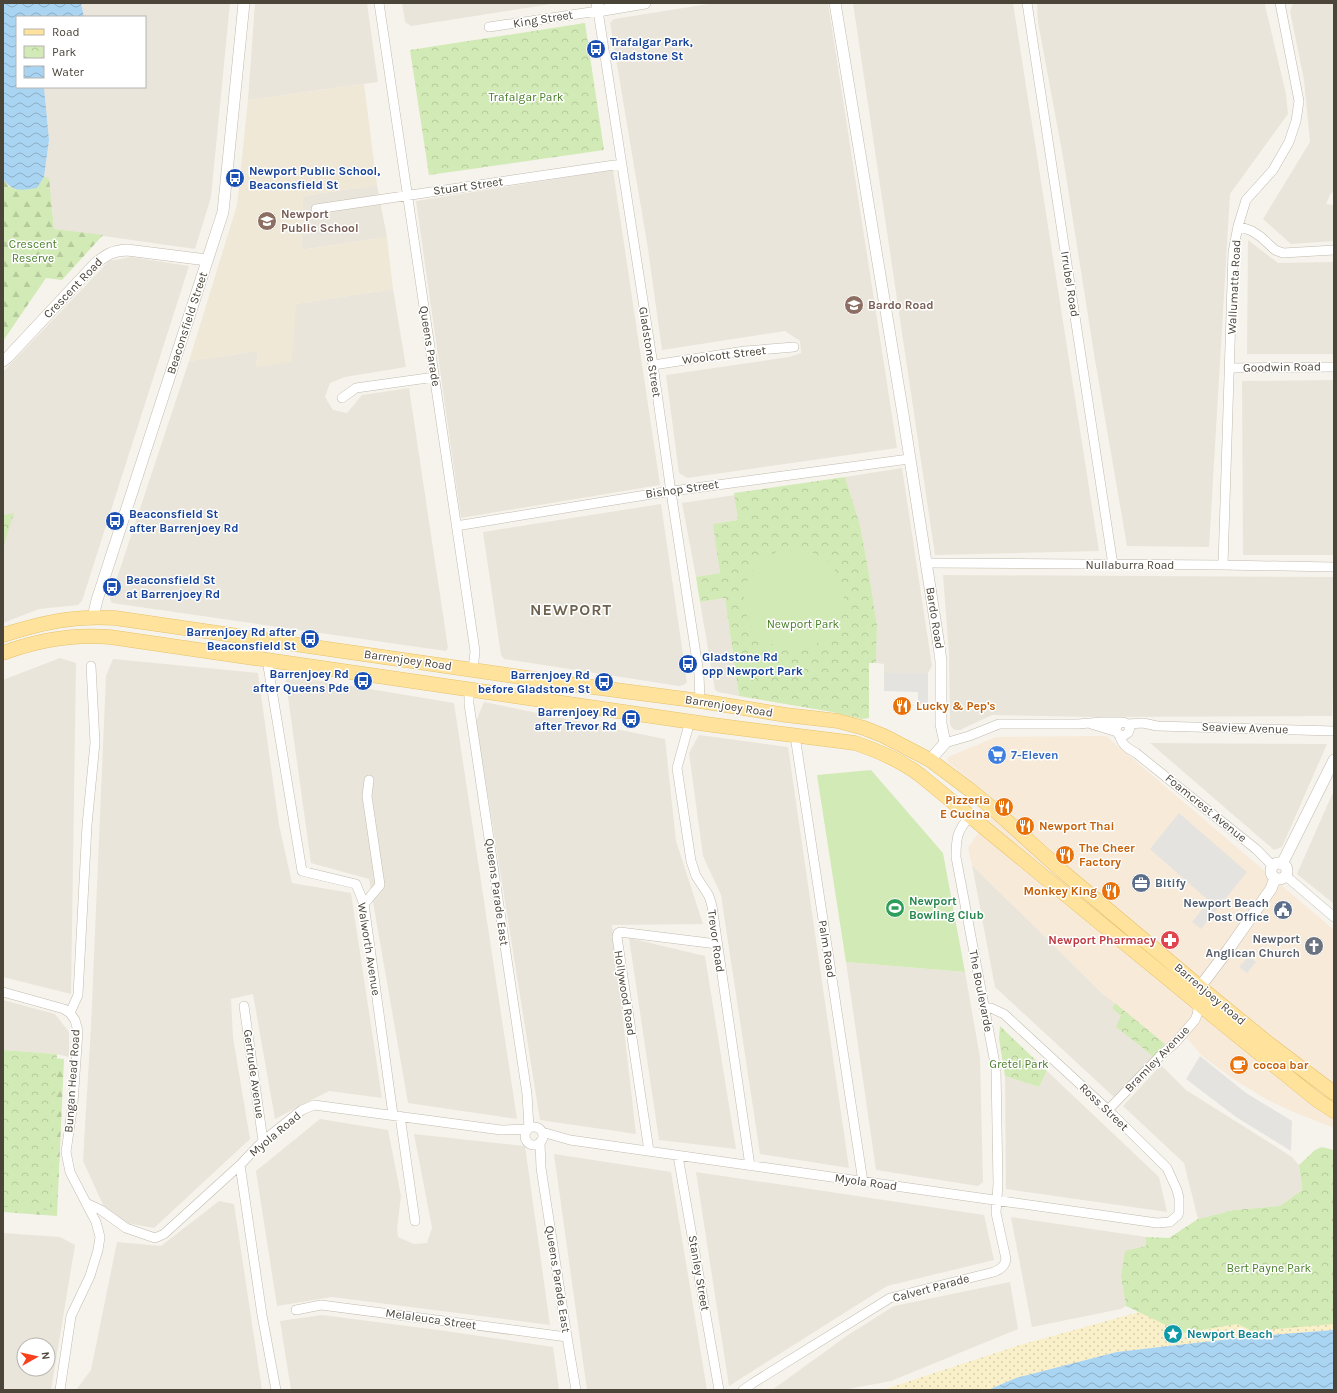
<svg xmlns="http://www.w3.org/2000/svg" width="1337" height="1393" viewBox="0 0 1337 1393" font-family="Karla,sans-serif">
<defs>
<pattern id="forest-firs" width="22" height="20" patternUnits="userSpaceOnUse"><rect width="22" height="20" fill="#d2eab5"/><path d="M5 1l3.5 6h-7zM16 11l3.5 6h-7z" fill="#b6ca9c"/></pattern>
<pattern id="sand-dots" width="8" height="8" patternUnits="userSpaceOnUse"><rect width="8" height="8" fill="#f9efc9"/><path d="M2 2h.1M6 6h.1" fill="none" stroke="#d7cead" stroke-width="1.8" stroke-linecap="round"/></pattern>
<pattern id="park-crowns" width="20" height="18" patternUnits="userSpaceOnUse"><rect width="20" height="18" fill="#d2eab5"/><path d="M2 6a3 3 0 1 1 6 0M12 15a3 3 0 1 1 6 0" fill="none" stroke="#b6ca9c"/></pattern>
<pattern id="water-waves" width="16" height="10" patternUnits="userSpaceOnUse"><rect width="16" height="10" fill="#a9d4f2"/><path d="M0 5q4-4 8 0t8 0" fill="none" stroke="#8caec5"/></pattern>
</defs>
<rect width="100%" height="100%" fill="#f6f3ec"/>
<path fill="#eae5da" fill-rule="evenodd" d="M 81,3 L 230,3 L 211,197 L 195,249 L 54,229 L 52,205 L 44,177 L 49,140 L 44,87 L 145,87 L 145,17 L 84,17 Z
M 255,3 L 367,3 L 378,82 L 248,100 Z
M 402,3 L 558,3 L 411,26 L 405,22 Z
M 715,3 L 828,3 L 897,448 L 687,478 L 679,473 L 666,375 L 789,357 L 801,353 L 800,341 L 785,331 L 662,350 L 648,249 L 610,23 L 614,19 Z
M 853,3 L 1013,3 L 1099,551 L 935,555 Z
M 1037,3 L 1266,3 L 1265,5 L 1286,94 L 1288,114 L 1230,194 L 1209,547 L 1127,546 L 1095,360 L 1063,157 L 1038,22 Z
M 1293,3 L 1334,3 L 1334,192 L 1331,193 L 1326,204 L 1334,205 L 1334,241 L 1291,244 L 1263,219 L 1310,142 L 1304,80 L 1290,11 Z
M 613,170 L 660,485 L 461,518 L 416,201 Z
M 377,185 L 387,237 L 301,250 L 303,196 Z
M 1248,240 L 1278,263 L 1334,262 L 1334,354 L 1247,354 Z
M 131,257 L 189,266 L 82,601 L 78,605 L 39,609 L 3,623 L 3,548 L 13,514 L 3,515 L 3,372 L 109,261 Z
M 393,289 L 406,367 L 345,377 L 330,383 L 325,397 L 333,410 L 347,413 L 362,395 L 409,388 L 448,648 L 446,651 L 112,603 L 110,599 L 189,361 L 258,351 L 256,367 L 296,304 Z
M 1334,380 L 1334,555 L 1243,555 L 1242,381 Z
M 902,468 L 932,666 L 928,673 L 884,673 L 884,664 L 876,663 L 877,625 L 868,568 L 860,525 L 845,477 Z
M 735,495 L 738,520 L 714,524 L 720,573 L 696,577 L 682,503 Z
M 661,504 L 687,682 L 684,685 L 679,686 L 504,659 L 501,655 L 483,532 Z
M 943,575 L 1334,577 L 1334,657 L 1332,716 L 1098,717 L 992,715 L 960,730 L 955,730 L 952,728 L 950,724 L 949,653 Z
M 725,598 L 739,696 L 718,692 L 715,690 L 700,602 Z
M 60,658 L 76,663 L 71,994 L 3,977 L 3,680 Z
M 113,659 L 258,673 L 279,825 L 292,883 L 351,893 L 382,1098 L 329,1091 L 275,1119 L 253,994 L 231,999 L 233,1037 L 250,1139 L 154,1228 L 110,1220 L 83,1161 L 91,1026 L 106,676 Z
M 285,675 L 454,703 L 517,1119 L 408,1103 L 369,879 L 311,863 Z
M 484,702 L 665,739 L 676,841 L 703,924 L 612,925 L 636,1134 L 540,1120 L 476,721 Z
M 699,735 L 788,747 L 849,1168 L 760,1154 L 721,895 L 703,856 L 689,753 Z
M 1150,743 L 1327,744 L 1282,847 L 1274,850 Z
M 1334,790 L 1334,904 L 1297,874 Z
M 972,865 L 1103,994 L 1115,1003 L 1112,1008 L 1121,1016 L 1138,1044 L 1153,1057 L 1115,1098 L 995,987 Z
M 629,938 L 705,956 L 736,1149 L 659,1140 Z
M 846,962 L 965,972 L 980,1057 L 983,1182 L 978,1186 L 876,1170 Z
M 3,1000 L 55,1014 L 69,1032 L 69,1057 L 57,1054 L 3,1050 Z
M 1161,1065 L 1186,1090 L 1292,1157 L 1299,1165 L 1301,1178 L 1302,1190 L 1280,1206 L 1234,1210 L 1198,1219 L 1184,1163 L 1123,1106 Z
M 1047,1071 L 1159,1177 L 1167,1212 L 1006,1189 L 1005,1076 L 1039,1087 Z
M 320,1119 L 388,1130 L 401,1196 L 397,1229 L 398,1237 L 414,1244 L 427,1243 L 432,1228 L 414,1134 L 525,1146 L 550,1325 L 332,1297 L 277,1306 L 256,1171 Z
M 554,1154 L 671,1172 L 707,1390 L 587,1390 Z
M 696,1172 L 984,1215 L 994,1260 L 887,1286 L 729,1386 Z
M 219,1201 L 234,1204 L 262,1390 L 76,1390 L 91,1370 L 117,1242 L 161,1246 Z
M 1011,1217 L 1146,1237 L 1146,1246 L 1121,1277 L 1126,1306 L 1121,1309 L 1032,1327 Z
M 3,1233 L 60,1237 L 75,1245 L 51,1390 L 3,1390 ZM 24,1345 L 48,1345 L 48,1369 L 24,1369 Z
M 1010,1282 L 1018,1329 L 891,1381 L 843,1390 L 772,1390 L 848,1335 L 894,1306 Z
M 322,1315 L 446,1331 L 553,1347 L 559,1390 L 291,1390 L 280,1321 Z"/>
<path fill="#f7ead8" d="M 1106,736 L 1334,930 L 1334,1128 L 1291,1111 L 1266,1099 L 1235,1080 L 1202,1056 L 1187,1038 L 1174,1051 L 1103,994 L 972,865 L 968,848 L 998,804 L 949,763 L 947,760 L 948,757 L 996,737 Z"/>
<path fill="#efe8d6" d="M 364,84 L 377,185 L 303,196 L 301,250 L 387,237 L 393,289 L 296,304 L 292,362 L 256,367 L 258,351 L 189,361 L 237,205 L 248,100 Z"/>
<path fill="url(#forest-firs)" d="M 44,177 L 49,178 L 54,229 L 103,235 L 62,280 L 46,278 L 3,341 L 3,179 L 9,187 L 37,188 Z
M 3,1053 L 64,1059 L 57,1216 L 3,1212 Z"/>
<path fill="url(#sand-dots)" d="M 1334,1282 L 1334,1330 L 1256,1336 L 1117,1352 L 1016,1378 L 988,1390 L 882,1390 L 1020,1345 L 1161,1306 Z"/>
<path fill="url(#park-crowns)" d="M 585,23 L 604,150 L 429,175 L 410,50 Z
M 845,477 L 860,525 L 868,568 L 877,625 L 876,663 L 869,663 L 869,718 L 862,719 L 832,712 L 739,696 L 725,598 L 700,602 L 696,577 L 720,573 L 713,524 L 738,520 L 734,493 Z
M 14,513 L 3,548 L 3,515 Z
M 1115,1003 L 1165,1044 L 1153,1057 L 1138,1044 L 1116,1027 L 1121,1016 L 1112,1008 Z
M 1000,1026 L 1047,1071 L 1039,1087 L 1005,1076 L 999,1039 Z
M 3,1050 L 57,1054 L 50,1210 L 3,1206 Z
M 1322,1147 L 1334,1150 L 1334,1324 L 1253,1331 L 1237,1324 L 1183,1333 L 1126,1306 L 1121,1277 L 1125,1251 L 1146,1246 L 1146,1237 L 1169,1238 L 1198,1219 L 1234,1210 L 1280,1206 L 1302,1190 L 1301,1178 L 1299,1165 L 1315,1150 Z"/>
<path fill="#d2eab5" d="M744 599a50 50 0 1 1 100 0a50 50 0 1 1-100 0Z
M 871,770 L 943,853 L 965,972 L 846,962 L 817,775 Z"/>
<path fill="#e5e3e0" d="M 884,673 L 928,673 L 928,704 L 918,704 L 918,692 L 884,691 Z
M 1179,813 L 1247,872 L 1201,929 L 1192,922 L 1209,901 L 1150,849 Z
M 1249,956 L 1256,962 L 1247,973 L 1239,967 Z
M 1200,1056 L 1246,1093 L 1292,1121 L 1291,1151 L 1236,1117 L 1186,1079 Z"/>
<path fill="url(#water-waves)" d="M 3,3 L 81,3 L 84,17 L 17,17 L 17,87 L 44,87 L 49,140 L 44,177 L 37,188 C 21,190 14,193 3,179 Z
M 1334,1330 L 1334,1390 L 988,1390 L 1016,1378 L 1117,1352 L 1256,1336 Z"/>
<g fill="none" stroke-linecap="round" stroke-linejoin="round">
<defs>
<path id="minor" d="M 379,3 L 475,651 L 473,670
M 1027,3 L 1113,565
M 489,27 L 598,11 L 653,365 L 671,492 L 699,674 L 700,701
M 316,209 L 621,164
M 1238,226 L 1252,231 L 1261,237 L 1275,250 L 1283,253 L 1334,250
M 653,365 L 745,351 L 794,347
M 1230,368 L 1334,367
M 342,398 L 356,388 L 435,377
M 456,526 L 658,493 L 909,459
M 926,563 L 1223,565 L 1334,567
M 1223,565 L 1233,252 L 1238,226 L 1246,200 L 1273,170 L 1289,142 L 1296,121 L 1299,101 L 1280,3
M 267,660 L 302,871 L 356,884 L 364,904 L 393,1115
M 469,689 L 469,704 L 527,1094 L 529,1128
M 690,721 L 677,768 L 691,861 L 696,876 L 709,896 L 712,906 L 750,1166
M 1091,724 L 1117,732
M 1128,724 L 1130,728 L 1128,733 L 1123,736 L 1118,734 L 1116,730 L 1117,725 L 1123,722 L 1128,724 L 1143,723 L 1157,726 L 1334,731
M 1119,734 C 1122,745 1127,748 1136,753 L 1256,849 L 1273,866
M 795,736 L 863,1182
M 945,743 L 969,736 L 999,724 L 1078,724 L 1102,722 L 1120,722
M 1286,876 L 1334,917
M 364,904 L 380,885 L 367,796 L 369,780
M 3,992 L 64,1009 L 70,1013
M 244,1006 L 263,1141
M 1108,1110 L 1162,1054 L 1175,1043 L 1195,1020 L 1197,1015 L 1199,1004
M 400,1116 L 415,1221
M525 1136a9 9 0 1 1 18 0a9 9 0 1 1-18 0Z
M 542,1132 L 570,1140 L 1157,1223 L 1170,1222 L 1178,1215 L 1179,1212 L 1179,1198 L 1177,1190 L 1167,1168 L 1108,1110 L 1004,1014 L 991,1008 L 985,1008
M 540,1142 L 541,1168 L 567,1337 L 576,1390
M 649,1151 L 617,937 L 618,933 L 620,932 L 717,944
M 678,1156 L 719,1390
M 240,1165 L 262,1315 L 276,1390
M 86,1203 L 101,1210 L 126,1228 L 155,1238 L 164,1234 L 240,1165 L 263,1141 L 302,1110 L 314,1105 L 501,1130 L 528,1129
M 296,1310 L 321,1305 L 567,1337
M 60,1390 L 71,1316 L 90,1276 L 98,1250 L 100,1237 L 96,1222 L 70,1172 L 66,1152 L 73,1103 L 78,1031 L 75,1020 L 70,1013 L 78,995 L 87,825 L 95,743 L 91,666
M 743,1390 L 753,1383 L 890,1298 L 994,1272 C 1001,1269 1005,1266 1006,1259 L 996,1213 L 998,1184 L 996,1069 L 956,857 C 956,838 957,831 970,816"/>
<path id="tertiary" d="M 597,3 L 598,11 L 645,3
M 835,3 L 903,414 L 938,639 L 941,661 L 941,724 L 945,743 L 930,760
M 3,361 L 8,357 L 95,264 C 107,254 112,251 127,250 L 207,260
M 93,617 L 97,600 L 223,212 L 244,3
M1271 871a8 8 0 1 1 16 0a8 8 0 1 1-16 0Z
M 1282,864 L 1334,760
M 1200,986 L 1206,979 L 1228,950 L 1271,889 L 1275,878"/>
<path id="primary" d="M 3,635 C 41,623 75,615 115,618 L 562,683 L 700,701 L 786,715 L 838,721 L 864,728 L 884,736 L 930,760 L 970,790 L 998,813 L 1062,871 L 1213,998 L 1268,1043 L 1334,1093
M 3,653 C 38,640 73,634 110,637 L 713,725 L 855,743 C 879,751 900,760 920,775 L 1222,1023 L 1317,1100 L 1334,1111"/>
</defs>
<use href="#minor" stroke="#c2bbae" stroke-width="10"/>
<use href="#tertiary" stroke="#c2bbae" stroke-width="12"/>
<use href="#primary" stroke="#e6c16a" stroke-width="15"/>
<use href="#minor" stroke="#fff" stroke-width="9"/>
<use href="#tertiary" stroke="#fff" stroke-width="11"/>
<use href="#primary" stroke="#ffe39c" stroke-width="14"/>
</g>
<defs>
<symbol id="bus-disc" viewBox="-11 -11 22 22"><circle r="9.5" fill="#1a4fb4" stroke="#fff"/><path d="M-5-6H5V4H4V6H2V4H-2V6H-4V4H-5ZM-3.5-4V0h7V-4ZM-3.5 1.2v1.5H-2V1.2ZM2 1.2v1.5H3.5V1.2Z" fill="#fff"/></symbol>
<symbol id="school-disc" viewBox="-11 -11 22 22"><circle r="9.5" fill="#8d6e63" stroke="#fff"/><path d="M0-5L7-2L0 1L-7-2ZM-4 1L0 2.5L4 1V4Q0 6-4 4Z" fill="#fff"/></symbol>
<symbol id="restaurant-disc" viewBox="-11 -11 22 22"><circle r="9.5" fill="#e8710a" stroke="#fff"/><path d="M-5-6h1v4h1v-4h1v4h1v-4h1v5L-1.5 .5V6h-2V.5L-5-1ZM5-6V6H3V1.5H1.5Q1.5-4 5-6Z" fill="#fff"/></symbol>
<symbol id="supermarket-disc" viewBox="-11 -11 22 22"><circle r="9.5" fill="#3f7fe0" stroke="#fff"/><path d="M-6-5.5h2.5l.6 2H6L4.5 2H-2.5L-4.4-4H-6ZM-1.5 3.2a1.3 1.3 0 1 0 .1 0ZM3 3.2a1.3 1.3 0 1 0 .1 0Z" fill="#fff"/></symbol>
<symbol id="office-disc" viewBox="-11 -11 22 22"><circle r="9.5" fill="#5c6f8a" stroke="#fff"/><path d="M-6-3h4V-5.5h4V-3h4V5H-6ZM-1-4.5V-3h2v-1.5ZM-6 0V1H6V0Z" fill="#fff"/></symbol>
<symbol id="stadium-disc" viewBox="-11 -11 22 22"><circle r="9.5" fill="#2e9e5b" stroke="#fff"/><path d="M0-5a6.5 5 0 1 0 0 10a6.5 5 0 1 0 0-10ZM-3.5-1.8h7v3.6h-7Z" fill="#fff"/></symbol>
<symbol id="civic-disc" viewBox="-11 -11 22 22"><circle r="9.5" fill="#5c6f8a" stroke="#fff"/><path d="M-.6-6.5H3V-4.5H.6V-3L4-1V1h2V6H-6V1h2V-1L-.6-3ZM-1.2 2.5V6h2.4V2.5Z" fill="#fff"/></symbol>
<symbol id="pharmacy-disc" viewBox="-11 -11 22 22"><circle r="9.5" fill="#e0444e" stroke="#fff"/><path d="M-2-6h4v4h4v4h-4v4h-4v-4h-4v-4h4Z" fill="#fff"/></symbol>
<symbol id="church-disc" viewBox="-11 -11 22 22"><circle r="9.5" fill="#6b7280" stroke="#fff"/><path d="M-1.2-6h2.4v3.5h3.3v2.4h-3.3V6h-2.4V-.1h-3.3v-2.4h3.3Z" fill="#fff"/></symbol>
<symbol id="cafe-disc" viewBox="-11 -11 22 22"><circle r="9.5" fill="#e8710a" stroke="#fff"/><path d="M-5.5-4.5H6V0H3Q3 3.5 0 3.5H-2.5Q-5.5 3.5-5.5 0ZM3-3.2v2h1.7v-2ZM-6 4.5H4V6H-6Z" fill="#fff"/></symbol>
<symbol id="sight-disc" viewBox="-11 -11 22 22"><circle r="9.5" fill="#0f9aa8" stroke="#fff"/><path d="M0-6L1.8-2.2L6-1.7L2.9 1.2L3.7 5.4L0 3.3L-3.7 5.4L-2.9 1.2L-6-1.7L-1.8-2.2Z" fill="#fff"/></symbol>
</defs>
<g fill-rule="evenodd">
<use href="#bus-disc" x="585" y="38" width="22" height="22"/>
<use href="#bus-disc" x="224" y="167" width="22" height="22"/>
<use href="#school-disc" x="256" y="210" width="22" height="22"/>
<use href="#school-disc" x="843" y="294" width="22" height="22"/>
<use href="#bus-disc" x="104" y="510" width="22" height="22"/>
<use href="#bus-disc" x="101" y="576" width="22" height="22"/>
<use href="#bus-disc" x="299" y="628" width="22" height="22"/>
<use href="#bus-disc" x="677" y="653" width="22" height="22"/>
<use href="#bus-disc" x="352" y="670" width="22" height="22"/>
<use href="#bus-disc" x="593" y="671" width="22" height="22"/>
<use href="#restaurant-disc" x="891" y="695" width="22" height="22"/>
<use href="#bus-disc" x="620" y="708" width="22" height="22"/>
<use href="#supermarket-disc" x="986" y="744" width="22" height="22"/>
<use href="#restaurant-disc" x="993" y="796" width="22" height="22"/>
<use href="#restaurant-disc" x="1014" y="815" width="22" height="22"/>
<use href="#restaurant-disc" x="1054" y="844" width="22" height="22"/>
<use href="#office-disc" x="1130" y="872" width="22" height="22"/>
<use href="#restaurant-disc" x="1100" y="880" width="22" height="22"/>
<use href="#stadium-disc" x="884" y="897" width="22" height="22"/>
<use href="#civic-disc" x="1272" y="899" width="22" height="22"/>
<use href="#pharmacy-disc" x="1159" y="929" width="22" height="22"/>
<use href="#church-disc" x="1303" y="935" width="22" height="22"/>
<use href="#cafe-disc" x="1228" y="1054" width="22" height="22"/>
<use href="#sight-disc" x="1162" y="1323" width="22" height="22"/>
</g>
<g text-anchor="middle" stroke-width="3" stroke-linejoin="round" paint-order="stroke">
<g font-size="12" fill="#4b4439" stroke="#fff">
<text transform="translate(543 19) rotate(-9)" y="4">King Street</text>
<text transform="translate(468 186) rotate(-8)" y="4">Stuart Street</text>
<text transform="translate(1070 284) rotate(81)" y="4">Irrubel Road</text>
<text transform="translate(1234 287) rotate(-87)" y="4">Wallumatta Road</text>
<text transform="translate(73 288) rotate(-46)" y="4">Crescent Road</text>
<text transform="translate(187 323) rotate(-72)" y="4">Beaconsfield Street</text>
<text transform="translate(430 346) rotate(81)" y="4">Queens Parade</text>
<text transform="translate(650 352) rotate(81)" y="4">Gladstone Street</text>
<text transform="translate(724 355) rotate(-7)" y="4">Woolcott Street</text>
<text transform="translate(1282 367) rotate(-1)" y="4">Goodwin Road</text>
<text transform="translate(682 489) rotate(-8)" y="4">Bishop Street</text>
<text x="1130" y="569">Nullaburra Road</text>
<text transform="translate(935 618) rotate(81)" y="4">Bardo Road</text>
<text transform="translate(408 660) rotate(8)" y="4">Barrenjoey Road</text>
<text transform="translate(729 706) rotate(9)" y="4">Barrenjoey Road</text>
<text transform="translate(1245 728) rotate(2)" y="4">Seaview Avenue</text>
<text transform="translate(1206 808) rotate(39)" y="4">Foamcrest Avenue</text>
<text transform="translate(497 892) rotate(82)" y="4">Queens Parade East</text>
<text transform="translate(716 941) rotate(82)" y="4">Trevor Road</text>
<text transform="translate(369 949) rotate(81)" y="4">Walworth Avenue</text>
<text transform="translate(827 949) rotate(81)" y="4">Palm Road</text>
<text transform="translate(981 991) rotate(79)" y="4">The Boulevarde</text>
<text transform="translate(625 993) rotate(81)" y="4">Hollywood Road</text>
<text transform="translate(1210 994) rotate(40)" y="4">Barrenjoey Road</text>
<text transform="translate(1157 1059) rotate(-46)" y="4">Bramley Avenue</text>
<text transform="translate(254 1074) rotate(82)" y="4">Gertrude Avenue</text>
<text transform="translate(72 1081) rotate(-86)" y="4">Bungan Head Road</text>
<text transform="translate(1104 1107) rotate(44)" y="4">Ross Street</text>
<text transform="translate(275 1134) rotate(-40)" y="4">Myola Road</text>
<text transform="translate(866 1182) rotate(8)" y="4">Myola Road</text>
<text transform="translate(699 1273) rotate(80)" y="4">Stanley Street</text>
<text transform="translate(558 1279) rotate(81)" y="4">Queens Parade East</text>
<text transform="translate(931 1288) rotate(-15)" y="4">Calvert Parade</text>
<text transform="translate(431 1319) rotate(8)" y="4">Melaleuca Street</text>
</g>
<g font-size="12" font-weight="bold" fill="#164399" stroke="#fff" text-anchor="start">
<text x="610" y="46">Trafalgar Park,<tspan x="610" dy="14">Gladstone St</tspan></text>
<text x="249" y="175">Newport Public School,<tspan x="249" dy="14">Beaconsfield St</tspan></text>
<text x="129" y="518">Beaconsfield St<tspan x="129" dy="14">after Barrenjoey Rd</tspan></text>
<text x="126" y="584">Beaconsfield St<tspan x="126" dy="14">at Barrenjoey Rd</tspan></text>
<text x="296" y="636" text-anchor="end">Barrenjoey Rd after<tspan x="296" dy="14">Beaconsfield St</tspan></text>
<text x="702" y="661">Gladstone Rd<tspan x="702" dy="14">opp Newport Park</tspan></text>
<text x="349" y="678" text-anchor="end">Barrenjoey Rd<tspan x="349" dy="14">after Queens Pde</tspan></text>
<text x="590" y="679" text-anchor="end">Barrenjoey Rd<tspan x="590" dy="14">before Gladstone St</tspan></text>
<text x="617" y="716" text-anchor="end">Barrenjoey Rd<tspan x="617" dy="14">after Trevor Rd</tspan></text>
</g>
<g font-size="12" fill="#4a7f2a" stroke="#fff">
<text x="526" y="101">Trafalgar Park</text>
<text x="33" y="248">Crescent<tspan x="33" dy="14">Reserve</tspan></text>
<text x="803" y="628">Newport Park</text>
<text x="1019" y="1068">Gretel Park</text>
<text x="1269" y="1272">Bert Payne Park</text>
</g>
<g font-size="12" font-weight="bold" fill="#785e54" stroke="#fff" text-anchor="start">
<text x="281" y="218">Newport<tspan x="281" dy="14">Public School</tspan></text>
<text x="868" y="309">Bardo Road</text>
</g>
<g font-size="12" font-weight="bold" fill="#c56008" stroke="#fff" text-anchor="start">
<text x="916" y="710">Lucky &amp; Pep's</text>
<text x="990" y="804" text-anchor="end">Pizzeria<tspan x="990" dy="14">E Cucina</tspan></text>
<text x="1039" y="830">Newport Thai</text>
<text x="1079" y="852">The Cheer<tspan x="1079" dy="14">Factory</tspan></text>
<text x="1097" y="895" text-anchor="end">Monkey King</text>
<text x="1253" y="1069">cocoa bar</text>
</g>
<g font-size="12" font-weight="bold" fill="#366cbe" stroke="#fff" text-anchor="start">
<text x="1011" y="759">7-Eleven</text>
</g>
<g font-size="12" font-weight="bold" fill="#4e5e75" stroke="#fff" text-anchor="start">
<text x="1155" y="887">Bitify</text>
<text x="1269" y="907" text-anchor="end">Newport Beach<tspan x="1269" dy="14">Post Office</tspan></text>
</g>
<g font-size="12" font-weight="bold" fill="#27864d" stroke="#fff" text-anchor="start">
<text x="909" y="905">Newport<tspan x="909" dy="14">Bowling Club</tspan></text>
</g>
<g font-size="12" font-weight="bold" fill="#5b616d" stroke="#fff" text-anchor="end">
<text x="1300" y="943">Newport<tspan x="1300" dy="14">Anglican Church</tspan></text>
</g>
<g font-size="12" font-weight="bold" fill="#be3a42" stroke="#fff" text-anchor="end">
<text x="1156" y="944">Newport Pharmacy</text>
</g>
<g font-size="12" font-weight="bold" fill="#0d838f" stroke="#fff" text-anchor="start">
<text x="1187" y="1338">Newport Beach</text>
</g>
<g font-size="16" font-weight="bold" letter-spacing="1" fill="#6e6250" stroke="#fff">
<text x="571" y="615">NEWPORT</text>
</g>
</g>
<rect width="1337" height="1393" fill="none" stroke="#4b4439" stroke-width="8"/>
<rect x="16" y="16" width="130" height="72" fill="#ffffff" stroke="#b7b4b0"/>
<rect x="24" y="29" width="20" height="6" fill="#ffe39c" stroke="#b7b4b0"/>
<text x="52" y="36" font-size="12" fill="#4b4439">Road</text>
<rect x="24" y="46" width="20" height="12" fill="url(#park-crowns)" stroke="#b7b4b0"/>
<text x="52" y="56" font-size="12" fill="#4b4439">Park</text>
<rect x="24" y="66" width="20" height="12" fill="url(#water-waves)" stroke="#b7b4b0"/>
<text x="52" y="76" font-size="12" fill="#4b4439">Water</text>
<g transform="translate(36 1357) rotate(82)"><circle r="19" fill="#ffffff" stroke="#b7b4b0"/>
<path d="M0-3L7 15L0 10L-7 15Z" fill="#fc3f1d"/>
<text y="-6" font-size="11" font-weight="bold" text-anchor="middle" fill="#4b4439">N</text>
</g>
</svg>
